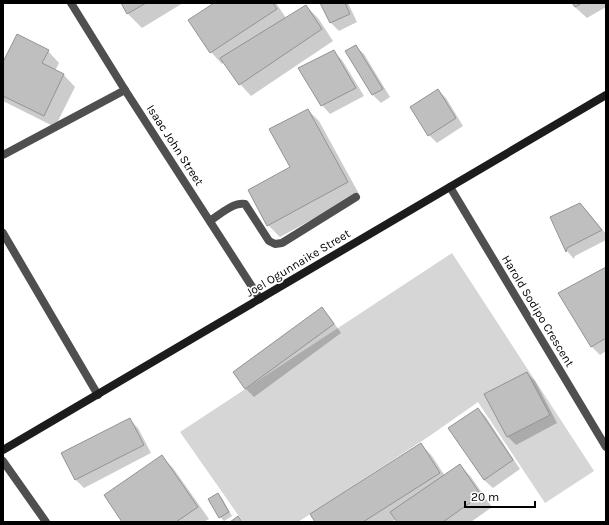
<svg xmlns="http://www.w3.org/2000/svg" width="609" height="525" viewBox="0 0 609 525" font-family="Karla,sans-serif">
<rect width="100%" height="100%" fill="#fff"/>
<path fill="#d6d6d6" d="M 452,253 L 594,471 L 545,503 L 478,402 L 431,435 L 298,522 L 243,522 L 180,432 Z"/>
<path fill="#0003" d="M 122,3 L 183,3 L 142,28 L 128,14 Z
M 216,3 L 276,3 L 286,18 L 306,6 L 318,18 L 333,41 L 251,96 L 240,84 L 224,62 L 222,64 L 211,52 Z
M 321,3 L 348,3 L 357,22 L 339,31 L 331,23 Z
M 573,3 L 606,3 L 606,7 L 587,18 L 575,7 Z
M 355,46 L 364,54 L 390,97 L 381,103 L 373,95 Z
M 48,51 L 59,63 L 55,71 L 64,75 L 75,87 L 55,127 L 3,101 L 3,64 Z
M 334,52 L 342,60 L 364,96 L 330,114 L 322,105 Z
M 438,90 L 446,98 L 463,126 L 437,143 L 429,135 Z
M 308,110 L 319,121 L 359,194 L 280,237 L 268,225 L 291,167 Z
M 580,204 L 588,212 L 606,234 L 606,240 L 575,256 L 574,259 L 567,251 L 551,218 Z
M 606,268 L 606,351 L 600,355 L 592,347 L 560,293 Z
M 322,309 L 330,317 L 341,333 L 254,397 L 246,389 L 234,373 Z
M 527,373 L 535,381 L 557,423 L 516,445 L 508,437 L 486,394 Z
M 478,409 L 486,417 L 520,469 L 493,488 L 484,480 Z
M 130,420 L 138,428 L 151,453 L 84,488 L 76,480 L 62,454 Z
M 421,444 L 432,456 L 445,476 L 460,465 L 471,477 L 492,507 L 471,522 L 398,522 L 396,519 L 392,522 L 316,522 Z
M 161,456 L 173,468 L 209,519 L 204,522 L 124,522 Z
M 218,494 L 222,498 L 232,516 L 224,521 L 220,517 Z"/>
<path fill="#bfbfbf" stroke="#939393" d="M 121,3 L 146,3 L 127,14 Z
M 214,3 L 273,3 L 277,9 L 210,53 L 188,20 Z
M 320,3 L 345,3 L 350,14 L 330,23 Z
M 572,3 L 582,3 L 575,7 Z
M 306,5 L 322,29 L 239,85 L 220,58 Z
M 17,34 L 49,50 L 42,63 L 64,74 L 44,116 L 3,96 L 3,62 Z
M 356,45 L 383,89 L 372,95 L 345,51 Z
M 334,50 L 356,88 L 321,106 L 298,68 Z
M 438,89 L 456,118 L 428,136 L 410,107 Z
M 308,109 L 348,182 L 267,226 L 248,190 L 290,167 L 269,129 Z
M 580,203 L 602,230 L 567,248 L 566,252 L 550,217 Z
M 606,267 L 606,338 L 591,347 L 558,293 Z
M 322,307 L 334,324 L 245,389 L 233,372 Z
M 527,372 L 550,415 L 507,437 L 484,394 Z
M 478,408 L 513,460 L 484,480 L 448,428 Z
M 130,418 L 144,445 L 75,480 L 61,453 Z
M 421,443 L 440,473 L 363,522 L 315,522 L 310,514 Z
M 162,455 L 198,507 L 176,522 L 122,522 L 104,495 Z
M 460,464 L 481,495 L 443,522 L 397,522 L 390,512 Z
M 218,493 L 229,512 L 219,518 L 208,499 Z
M 238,516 L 242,522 L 230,522 Z"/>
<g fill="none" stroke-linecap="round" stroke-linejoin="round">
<path stroke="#4f4f4f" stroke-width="8" d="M 3,155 L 125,90
M 210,221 C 219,215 233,202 245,204 L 269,241 L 275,244 L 282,243 L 356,197
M 3,233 L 98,395
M 3,461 L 46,522"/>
<path stroke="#4f4f4f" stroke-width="8" d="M 71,3 L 125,90 L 260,299
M 450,187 L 606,447"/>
<path stroke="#1c1c1c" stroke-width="8" d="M 3,450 L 606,95"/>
</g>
<g text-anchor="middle" stroke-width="3.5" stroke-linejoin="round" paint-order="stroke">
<g font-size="12" fill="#000" stroke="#fff">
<text transform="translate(175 145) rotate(57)" y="4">Isaac John Street</text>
<text transform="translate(298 263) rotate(-31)" y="4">Joel Ogunnaike Street</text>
<text transform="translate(538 311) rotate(59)" y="4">Harold Sodipo Crescent</text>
</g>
</g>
<rect width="609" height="525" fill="none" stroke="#000000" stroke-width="8"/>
<path d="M465 501v6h70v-6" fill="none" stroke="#000000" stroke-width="2"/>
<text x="471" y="501" font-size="12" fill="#000000" stroke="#ffffff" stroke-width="3" paint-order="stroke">20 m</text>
</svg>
